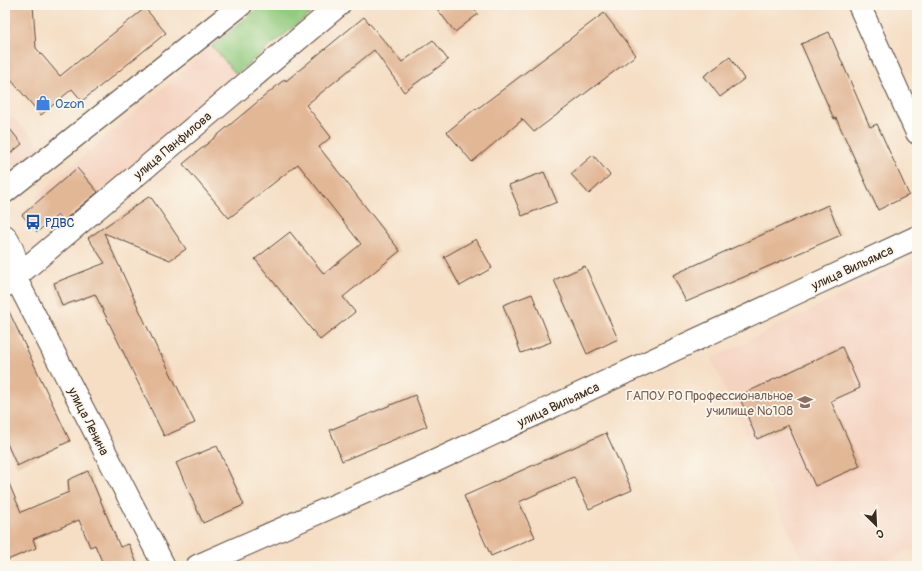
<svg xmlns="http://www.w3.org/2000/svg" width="922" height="571" viewBox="0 0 922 571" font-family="Pangolin,sans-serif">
<rect width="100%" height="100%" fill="#fbf7ec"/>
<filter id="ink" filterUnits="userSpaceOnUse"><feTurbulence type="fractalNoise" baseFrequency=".025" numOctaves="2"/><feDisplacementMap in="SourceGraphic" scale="8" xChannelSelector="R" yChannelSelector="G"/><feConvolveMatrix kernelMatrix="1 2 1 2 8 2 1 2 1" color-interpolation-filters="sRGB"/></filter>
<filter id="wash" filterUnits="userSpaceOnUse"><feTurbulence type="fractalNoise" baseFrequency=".012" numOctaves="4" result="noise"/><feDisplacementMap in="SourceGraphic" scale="16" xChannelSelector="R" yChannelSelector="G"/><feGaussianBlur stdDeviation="0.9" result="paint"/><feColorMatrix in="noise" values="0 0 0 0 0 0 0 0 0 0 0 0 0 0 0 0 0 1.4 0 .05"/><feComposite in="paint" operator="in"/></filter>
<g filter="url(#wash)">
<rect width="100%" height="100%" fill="#f5dec4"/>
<path fill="#f5d3c1" d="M 212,46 L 236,74 L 62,226 L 36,197 Z
M 10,115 L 47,151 L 5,183 L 5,116 Z
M 917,256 L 917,547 L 875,566 L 804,566 L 712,359 Z"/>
<path fill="#92cb7f" stroke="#667a4e" d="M 262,5 L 321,5 L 236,74 L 212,46 Z"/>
<g id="blocks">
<path fill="#e2b796" d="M 5,5 L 33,5 L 36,48 L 60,76 L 145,8 L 166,33 L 82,101 L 72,89 L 41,115 L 5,73 Z
M 434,5 L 471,5 L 478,14 L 455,32 Z
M 604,13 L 636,55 L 534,132 L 521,118 L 522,120 L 472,162 L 447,132 L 476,108 L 477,109 Z
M 364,17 L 402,62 L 433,40 L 448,60 L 404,92 L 374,50 L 306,105 L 331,137 L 319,147 L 400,251 L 343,297 L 355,312 L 320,340 L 255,259 L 290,232 L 324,274 L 361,244 L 298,164 L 229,218 L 183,164 L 285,79 L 286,81 Z
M 829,32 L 870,127 L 877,124 L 909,195 L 878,210 L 836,118 L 834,119 L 801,44 Z
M 730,57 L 744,79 L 720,97 L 704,76 Z
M 5,123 L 22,144 L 5,158 Z
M 593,155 L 610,175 L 589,194 L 571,174 Z
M 77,168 L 98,192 L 63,221 L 58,215 L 37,232 L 22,215 Z
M 544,172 L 557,202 L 522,216 L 509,185 Z
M 150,196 L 186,249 L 170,260 L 104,233 L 160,355 L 161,354 L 195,423 L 164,436 L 95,294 L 62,306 L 54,283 L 105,263 L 88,238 Z
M 828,205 L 841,235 L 686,302 L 673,275 Z
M 476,239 L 492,268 L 460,286 L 444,257 Z
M 585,266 L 618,339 L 587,354 L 554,280 Z
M 532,294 L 551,342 L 521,353 L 503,305 Z
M 5,303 L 70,441 L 17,466 L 5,439 Z
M 842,347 L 860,388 L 831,401 L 860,466 L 815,486 L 788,425 L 757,439 L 739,396 Z
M 415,395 L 427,426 L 342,461 L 330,430 Z
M 606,433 L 632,490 L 589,509 L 574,477 L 519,502 L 535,537 L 491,556 L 464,496 Z
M 217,446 L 244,505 L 203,523 L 176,463 Z
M 88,471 L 120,547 L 129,544 L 138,566 L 104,566 L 95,545 L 90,547 L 79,520 L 33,539 L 36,548 L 5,561 L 5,474 L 21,512 L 69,492 L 68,480 Z"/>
</g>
</g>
<g filter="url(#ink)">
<use href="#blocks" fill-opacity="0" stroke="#574537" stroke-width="1"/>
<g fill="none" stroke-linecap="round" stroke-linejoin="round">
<defs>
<path id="minor" d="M 859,5 L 917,133
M 5,192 L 241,5
M 5,236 C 14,249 18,261 15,277
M 15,277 L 164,566
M 5,286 L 339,5
M 197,566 L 420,468 L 917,237"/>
</defs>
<use href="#minor" stroke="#574537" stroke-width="24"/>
<use href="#minor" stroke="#fff" stroke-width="22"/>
</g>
</g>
<defs>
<symbol id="shop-bare" viewBox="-9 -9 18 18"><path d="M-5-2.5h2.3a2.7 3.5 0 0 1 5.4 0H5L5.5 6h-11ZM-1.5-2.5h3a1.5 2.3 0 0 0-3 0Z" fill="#3f7fe0" stroke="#fbf7ec" stroke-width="2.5" paint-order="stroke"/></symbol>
<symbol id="bus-bare" viewBox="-9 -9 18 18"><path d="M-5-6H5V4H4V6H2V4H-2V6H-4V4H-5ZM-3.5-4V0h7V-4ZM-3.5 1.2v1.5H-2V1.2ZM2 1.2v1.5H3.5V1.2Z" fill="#1a4fb4" stroke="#fbf7ec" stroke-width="2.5" paint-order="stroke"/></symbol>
<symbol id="university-bare" viewBox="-9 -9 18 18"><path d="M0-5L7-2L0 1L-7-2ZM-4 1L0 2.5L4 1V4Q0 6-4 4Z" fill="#8d6e63" stroke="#fbf7ec" stroke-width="2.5" paint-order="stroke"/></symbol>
</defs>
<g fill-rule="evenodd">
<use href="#shop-bare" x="32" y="92" width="22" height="22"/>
<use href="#bus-bare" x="22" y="211" width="22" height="22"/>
<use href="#university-bare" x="794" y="391" width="22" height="22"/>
</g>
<g text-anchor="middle" stroke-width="3.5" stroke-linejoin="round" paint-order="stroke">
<g font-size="13" fill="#366cbe" stroke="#fbf7ec" text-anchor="start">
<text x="55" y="108">Ozon</text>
</g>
<g font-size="13" fill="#3b2a1e" stroke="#fbf7ec">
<text transform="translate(172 145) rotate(-40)" y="5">улица Панфилова</text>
<text transform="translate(852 267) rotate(-25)" y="5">улица Вильямса</text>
<text transform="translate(558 404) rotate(-25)" y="5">улица Вильямса</text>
<text transform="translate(89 421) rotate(63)" y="5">улица Ленина</text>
</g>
<g font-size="13" fill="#164399" stroke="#fbf7ec" text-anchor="start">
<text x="45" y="227">РДВС</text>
</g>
<g font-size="13" fill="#785e54" stroke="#fbf7ec" text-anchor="end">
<text x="793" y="400">ГАПОУ РО Профессиональное<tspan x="793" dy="15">училище №108</tspan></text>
</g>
</g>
<rect width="922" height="571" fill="none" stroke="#fbf7ec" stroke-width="20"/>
<g transform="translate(876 525) rotate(156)" stroke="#fbf7ec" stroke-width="3" paint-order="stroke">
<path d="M0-3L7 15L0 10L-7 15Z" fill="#3b2a1e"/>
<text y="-6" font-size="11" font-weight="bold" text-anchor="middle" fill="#3b2a1e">С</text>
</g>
</svg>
